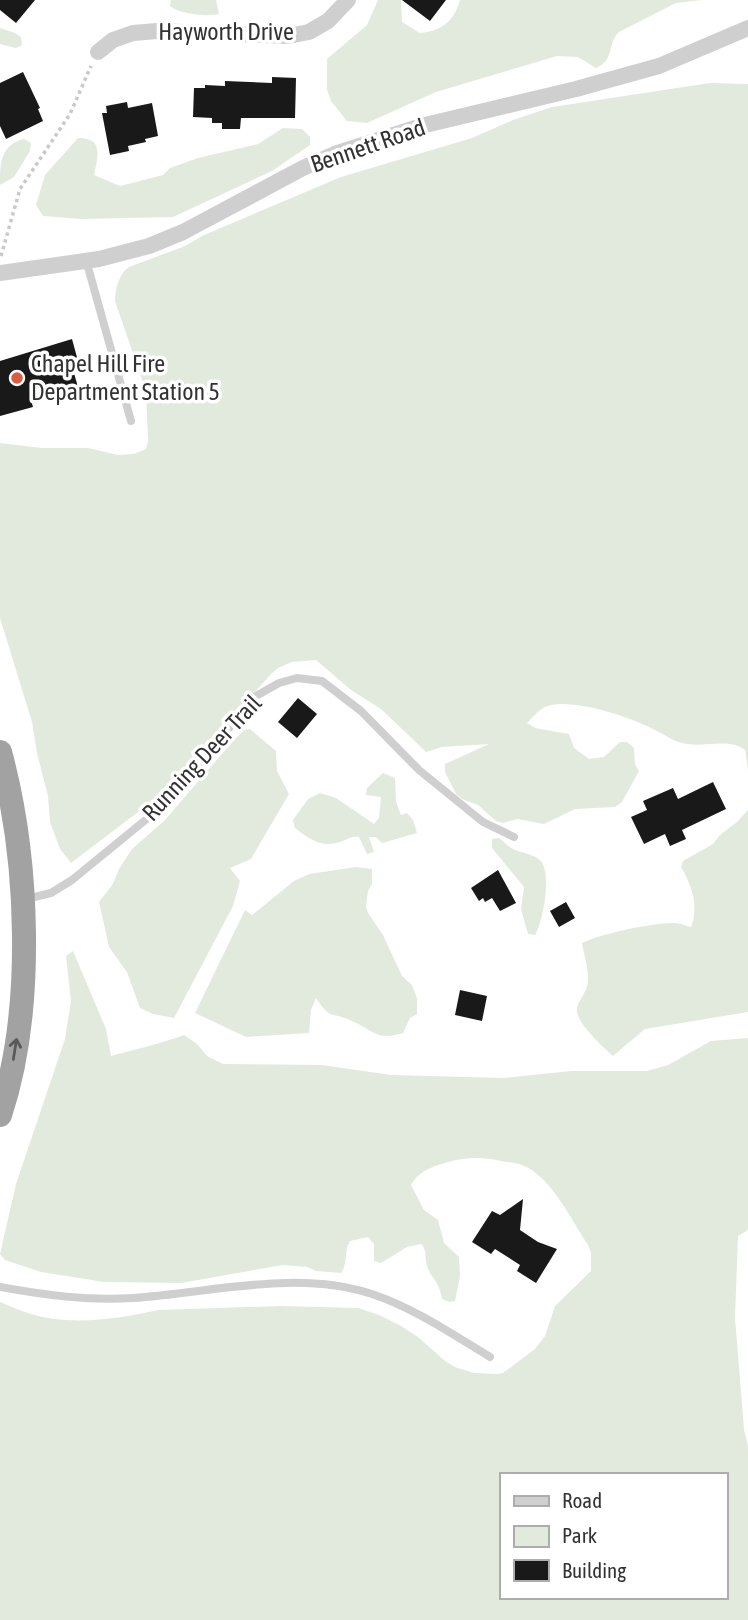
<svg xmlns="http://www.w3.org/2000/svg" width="748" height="1620" viewBox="0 0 748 1620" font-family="'Asap Condensed',sans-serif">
<rect width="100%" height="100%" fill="#fff"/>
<path fill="#e2eade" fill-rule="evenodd" d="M 171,0 L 216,0 L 219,14 C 207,17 179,14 170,6 Z
M 378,0 L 401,0 L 402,22 L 420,33 C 442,31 454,21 460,0 L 701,0 L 676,3 L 619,32 C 606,45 616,59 596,68 L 578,57 L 557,56 L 436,92 L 367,123 L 347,121 L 331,101 L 327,90 L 327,59 L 367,25 Z
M 0,28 L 15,33 L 21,37 L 22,45 L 16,48 L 0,44 Z
M 710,83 L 748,84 L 748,770 L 745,750 C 730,738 706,747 687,744 C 674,742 665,735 653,729 C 630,717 573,698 548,706 C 540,708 533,717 527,723 L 535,728 L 569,734 L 574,748 L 589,759 L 604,757 L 620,742 L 627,742 L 634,748 L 635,764 L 639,771 L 622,802 L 615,807 L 575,809 L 544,824 L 517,819 L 503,823 L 496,821 L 478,805 L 462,799 L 456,794 L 445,772 L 445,764 L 489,744 L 442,747 L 426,752 L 381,709 L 351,690 L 316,660 L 292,662 L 278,668 L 272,673 L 167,790 L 71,863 L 60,849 L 50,822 L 48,796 L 37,753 L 32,722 L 0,618 L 0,443 L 42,448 L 88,448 L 118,455 L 134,454 L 146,449 L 148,441 L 146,391 L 115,301 C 115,289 119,274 129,267 L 185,246 L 204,235 L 341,177 L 472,138 L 513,120 L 552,107 Z
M 283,128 L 302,129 L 310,137 L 310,145 L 272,171 L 173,217 L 81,219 L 43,216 L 36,205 L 45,175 L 78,138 C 104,138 98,156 94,175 L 120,186 L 163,175 L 170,168 L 198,158 L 258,144 Z
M 24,139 L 31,143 L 30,151 L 14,177 L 0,185 C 0,164 0,145 24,139 Z
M 250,729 L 276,751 L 277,771 L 289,794 L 251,859 L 230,868 L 240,881 L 233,906 L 174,1018 L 153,1014 L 140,1008 L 127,972 L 109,947 L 99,902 L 113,884 L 119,869 L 132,849 L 164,821 L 234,740 L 244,730 Z
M 383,773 L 395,778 L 396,802 L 401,815 L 407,813 L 413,820 L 417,833 L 382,843 L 376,837 L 369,837 L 374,852 L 367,854 L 359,837 C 352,836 350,838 343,841 C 322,849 311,840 295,828 L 293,820 L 308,799 L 320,793 L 336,798 L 374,824 L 379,818 L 381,797 L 366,795 L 367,788 Z
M 748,810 L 748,1012 L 645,1029 L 613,1056 C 603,1047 574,1021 577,1008 C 579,999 587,992 588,982 C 589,969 584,956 582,943 C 599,934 656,922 675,923 C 680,923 686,926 691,927 C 699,906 692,886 681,867 L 683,861 L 713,844 L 720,835 L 737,822 Z
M 499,838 C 503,841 507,845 511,848 C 520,853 535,854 541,861 C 552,875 543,922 535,935 L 528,934 L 521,909 L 524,887 L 492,848 L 492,839 Z
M 356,867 L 372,869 L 372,884 L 368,891 L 366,906 L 368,913 L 383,935 L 402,976 L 412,985 L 417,998 L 417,1014 L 410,1018 L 403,1033 C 376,1041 375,1031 352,1021 C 331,1011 331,1021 316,998 L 311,1010 L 309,1033 L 246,1037 L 195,1013 L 245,910 L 252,915 L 294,881 L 309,874 Z
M 73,951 L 106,1029 L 111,1056 C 136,1049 160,1044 184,1035 L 196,1043 L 207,1056 L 223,1064 L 322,1065 L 391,1075 L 504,1078 L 572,1071 L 647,1071 L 668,1065 L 711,1041 L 748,1038 L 748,1230 L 738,1236 L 735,1318 L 744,1429 L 748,1446 L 748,1620 L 0,1620 L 0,1302 C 10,1306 21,1311 31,1314 C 70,1326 119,1319 158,1310 L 281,1306 L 358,1308 L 379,1315 L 401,1326 L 418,1337 L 445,1361 L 455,1367 L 474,1373 L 497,1374 L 503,1373 L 535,1349 L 545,1336 L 555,1306 L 591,1271 L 591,1253 L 588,1245 C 572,1221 551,1176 522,1165 C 516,1163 508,1162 501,1161 C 485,1157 468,1157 452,1161 C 435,1166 420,1169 411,1185 L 424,1210 L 438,1220 L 444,1243 L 459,1257 L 460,1276 L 455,1301 L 449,1302 L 442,1299 C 439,1280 432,1280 427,1266 C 424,1257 428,1251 421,1244 L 407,1247 L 381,1263 L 374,1261 L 374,1244 L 368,1237 L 350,1241 C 343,1252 349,1261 341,1273 L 316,1271 L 307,1267 L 283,1265 L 181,1283 L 104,1282 L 41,1272 L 5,1260 L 0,1254 L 16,1184 L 65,1039 L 71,1001 L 66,956 ZM 501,1475 L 725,1475 L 725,1597 L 501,1597 Z"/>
<path fill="#191919" d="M 0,0 L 35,0 L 16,23 L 0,10 Z
M 402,0 L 446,0 L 430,21 Z
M 23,72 L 40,108 L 38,109 L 43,121 L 6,139 L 0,126 L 0,83 Z
M 272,77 L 296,78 L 295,118 L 241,118 L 240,129 L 222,129 L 222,123 L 212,123 L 212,118 L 193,117 L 194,88 L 205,88 L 205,85 L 225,86 L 225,81 L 272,83 Z
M 127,102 L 128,108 L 152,103 L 158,136 L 145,139 L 146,142 L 128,146 L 129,151 L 110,155 L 102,113 L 107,113 L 106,106 Z
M 72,339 L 78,361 L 71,363 L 78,387 L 31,400 L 33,407 L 0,416 L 0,361 Z
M 298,698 L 317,714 L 297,738 L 278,722 Z
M 713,782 L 726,809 L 682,830 L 686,839 L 670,846 L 665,834 L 644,844 L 631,817 L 647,810 L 643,801 L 673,788 L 678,799 Z
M 498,870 L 516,903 L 500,911 L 492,898 L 485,902 L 483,898 L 479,901 L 471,888 Z
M 566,902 L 575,918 L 559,927 L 550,911 Z
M 460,990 L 487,996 L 482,1021 L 455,1015 Z
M 523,1199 L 520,1230 L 538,1242 L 557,1249 L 536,1283 L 517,1271 L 520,1265 L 495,1249 L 491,1254 L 472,1242 L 492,1211 L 500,1215 Z"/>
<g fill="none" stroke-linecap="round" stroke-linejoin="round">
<path stroke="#c9c9c9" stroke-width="3.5" stroke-dasharray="3.5 3.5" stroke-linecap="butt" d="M 1,256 L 20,189 L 70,114 L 91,66"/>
<path stroke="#cfcfcf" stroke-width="8" d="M 86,260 L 131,421
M 26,899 L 51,893 L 72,880 L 165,804 L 256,696 L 279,683 L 297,678 L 322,681 L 361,711 L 419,770 L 483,822 L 514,837
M 0,1287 C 44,1295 88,1301 133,1298 C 211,1293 295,1269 372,1294 C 414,1308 452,1334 490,1357"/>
<path stroke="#cfcfcf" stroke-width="16" d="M 98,52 L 113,40 L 133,33 L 157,31 L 288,36 L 309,32 L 328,21 L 348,0
M 0,273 L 99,259 L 149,246 L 183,232 L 303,168 L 337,153 L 421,126 L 576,89 L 659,66 L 748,28"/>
<path stroke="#a2a2a2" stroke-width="24" d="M 0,752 C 29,859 35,1010 0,1115"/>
</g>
<defs><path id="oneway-shaft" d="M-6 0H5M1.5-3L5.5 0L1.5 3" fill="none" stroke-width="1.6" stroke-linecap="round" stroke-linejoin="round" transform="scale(1.75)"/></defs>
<use stroke="#595959" href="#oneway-shaft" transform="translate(15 1049) rotate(-81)"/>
<circle fill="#d85d44" stroke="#fff" stroke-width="2.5" cx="17" cy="378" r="7"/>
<g text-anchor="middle" stroke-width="7" stroke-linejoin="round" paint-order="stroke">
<g font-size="24" fill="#323232" stroke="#fff">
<text x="226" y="40">Hayworth Drive</text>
<text transform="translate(368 146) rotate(-19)" y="8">Bennett Road</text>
<text transform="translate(202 758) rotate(-47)" y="8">Running Deer Trail</text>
</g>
<g font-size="24" fill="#323232" stroke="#fff" text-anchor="start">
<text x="31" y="372">Chapel Hill Fire<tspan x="31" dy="28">Department Station 5</tspan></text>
</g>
</g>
<rect x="500" y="1473" width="228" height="126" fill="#ffffff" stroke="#adadad" stroke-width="2"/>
<rect x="514" y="1496" width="35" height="10" fill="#cfcfcf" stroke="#adadad" stroke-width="2"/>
<text x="562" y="1508" font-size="21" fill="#323232">Road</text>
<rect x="514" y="1526" width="35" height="21" fill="#e2eade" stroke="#adadad" stroke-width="2"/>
<text x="562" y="1543" font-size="21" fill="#323232">Park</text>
<rect x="514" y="1560" width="35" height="21" fill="#191919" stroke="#adadad" stroke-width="2"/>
<text x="562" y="1578" font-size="21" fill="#323232">Building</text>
</svg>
